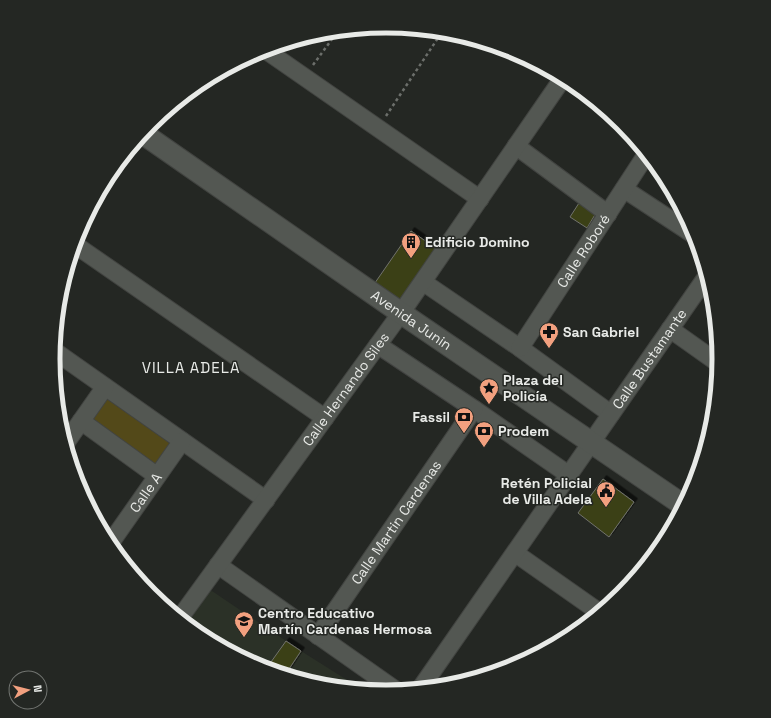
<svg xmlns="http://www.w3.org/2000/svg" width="771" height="718" viewBox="0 0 771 718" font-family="'Space Grotesk',sans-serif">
<defs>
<filter id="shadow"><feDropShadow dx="3.5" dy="-3.5" stdDeviation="0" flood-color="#0009"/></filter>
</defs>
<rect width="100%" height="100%" fill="#242723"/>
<path fill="#2b3127" d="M 212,591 L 301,651 L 363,690 L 320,686 L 258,667 L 200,636 L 184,622 L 204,593 Z"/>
<path fill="#534919" d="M 105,397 L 171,444 L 156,467 L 88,420 Z"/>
<path fill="#3a4016" stroke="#71726c" filter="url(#shadow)" d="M 579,203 L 596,213 L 587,228 L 570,217 Z
M 411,231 L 437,249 L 396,308 L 370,290 Z
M 603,479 L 634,502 L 609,537 L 578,513 Z
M 286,641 L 301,651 L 285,675 L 266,669 Z"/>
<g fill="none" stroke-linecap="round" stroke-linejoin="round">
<defs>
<g id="minor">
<path d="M 264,49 L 480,199"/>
<path d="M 516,146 L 608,214"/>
<path d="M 624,189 L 694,235"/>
<path d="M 74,244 L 325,418"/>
<path d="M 423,282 L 520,348 L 611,414"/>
<path d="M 670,329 L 718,363"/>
<path d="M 378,345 L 474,409 L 569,475"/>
<path id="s1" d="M 520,348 L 646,155"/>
<path d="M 53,350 L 266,500"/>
<path d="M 81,421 L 157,476"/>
<path d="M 65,444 L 105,387"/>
<path id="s2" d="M 109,545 L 182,441"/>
<path d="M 515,553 L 599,612"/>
<path d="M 218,565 L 397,691"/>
<path id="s3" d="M 179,619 L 401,313 L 563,78"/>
<path id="s4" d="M 318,636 L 474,409"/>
<path id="s5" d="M 420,689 L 707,276"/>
</g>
<g id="tertiary">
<path id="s6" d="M 142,133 L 401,313 L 683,505"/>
</g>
</defs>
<use href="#minor" stroke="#424441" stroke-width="19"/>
<use href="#tertiary" stroke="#424441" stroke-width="23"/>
<path stroke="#6c6f6b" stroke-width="2.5" stroke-dasharray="3 3" stroke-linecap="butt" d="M 313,65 L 338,31
M 386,116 L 442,32"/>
<use href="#minor" stroke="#535752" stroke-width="17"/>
<use href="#tertiary" stroke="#535752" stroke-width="21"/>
</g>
<defs>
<symbol id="building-pin" viewBox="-11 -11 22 30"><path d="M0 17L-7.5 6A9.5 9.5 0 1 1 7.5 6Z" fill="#f2a07f" stroke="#242723"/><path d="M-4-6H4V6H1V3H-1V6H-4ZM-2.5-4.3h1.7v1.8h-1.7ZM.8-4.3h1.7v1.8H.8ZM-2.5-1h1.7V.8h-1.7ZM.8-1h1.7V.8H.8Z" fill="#111"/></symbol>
<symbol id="pharmacy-pin" viewBox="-11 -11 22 30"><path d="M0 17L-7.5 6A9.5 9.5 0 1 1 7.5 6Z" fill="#f2a07f" stroke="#242723"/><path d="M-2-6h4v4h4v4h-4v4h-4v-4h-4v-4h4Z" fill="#111"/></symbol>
<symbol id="sight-pin" viewBox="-11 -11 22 30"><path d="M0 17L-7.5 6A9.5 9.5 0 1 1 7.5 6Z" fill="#f2a07f" stroke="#242723"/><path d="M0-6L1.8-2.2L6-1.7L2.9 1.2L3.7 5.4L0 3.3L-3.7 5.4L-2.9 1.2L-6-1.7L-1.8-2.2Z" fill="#111"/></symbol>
<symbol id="bank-pin" viewBox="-11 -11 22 30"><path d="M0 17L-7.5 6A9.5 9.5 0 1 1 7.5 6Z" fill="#f2a07f" stroke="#242723"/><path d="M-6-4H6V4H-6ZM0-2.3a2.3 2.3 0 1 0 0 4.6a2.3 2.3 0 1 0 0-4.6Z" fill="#111"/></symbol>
<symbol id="civic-pin" viewBox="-11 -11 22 30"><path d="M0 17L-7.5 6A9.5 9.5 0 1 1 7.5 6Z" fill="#f2a07f" stroke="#242723"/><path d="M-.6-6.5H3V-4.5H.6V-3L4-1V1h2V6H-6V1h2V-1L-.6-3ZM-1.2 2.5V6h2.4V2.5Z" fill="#111"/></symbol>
<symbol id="school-pin" viewBox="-11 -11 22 30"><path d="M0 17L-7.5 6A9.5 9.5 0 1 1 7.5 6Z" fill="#f2a07f" stroke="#242723"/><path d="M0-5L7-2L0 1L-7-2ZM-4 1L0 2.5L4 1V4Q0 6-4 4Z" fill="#111"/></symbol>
</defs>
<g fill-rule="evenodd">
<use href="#building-pin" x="400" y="231" width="22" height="30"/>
<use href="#pharmacy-pin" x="538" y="321" width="22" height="30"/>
<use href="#sight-pin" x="478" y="377" width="22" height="30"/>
<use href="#bank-pin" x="453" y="406" width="22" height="30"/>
<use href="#bank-pin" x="473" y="420" width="22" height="30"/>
<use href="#civic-pin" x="595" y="480" width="22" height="30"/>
<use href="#school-pin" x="233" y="610" width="22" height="30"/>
</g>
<g text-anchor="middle" stroke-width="3" stroke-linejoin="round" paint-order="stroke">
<g font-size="14" font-weight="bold" fill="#e8eae7" stroke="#242723" text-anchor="start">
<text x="425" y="247">Edificio Domino</text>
<text x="563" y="337">San Gabriel</text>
<text x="503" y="385">Plaza del<tspan x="503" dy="16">Policía</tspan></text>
<text x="450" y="422" text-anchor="end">Fassil</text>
<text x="498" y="436">Prodem</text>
<text x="592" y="488" text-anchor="end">Retén Policial<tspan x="592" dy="16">de Villa Adela</tspan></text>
<text x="258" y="618">Centro Educativo<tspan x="258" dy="16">Martín Cardenas Hermosa</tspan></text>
</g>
<g font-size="14" fill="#e8eae7" stroke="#242723">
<text dy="5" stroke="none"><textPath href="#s1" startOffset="116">Calle Roboré</textPath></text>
<text dy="5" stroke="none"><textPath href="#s6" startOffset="328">Avenida Junin</textPath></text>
<text dy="5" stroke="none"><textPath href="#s5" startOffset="402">Calle Bustamante</textPath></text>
<text dy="5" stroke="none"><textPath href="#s3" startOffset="284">Calle Hernando Siles</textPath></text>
<text dy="5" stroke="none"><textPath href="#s2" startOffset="64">Calle A</textPath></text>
<text dy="5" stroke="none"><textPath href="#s4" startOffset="138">Calle Martin Cardenas</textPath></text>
</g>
<g font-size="15" letter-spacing="1" fill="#e8eae7" stroke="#242723">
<text x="191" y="373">VILLA ADELA</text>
</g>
</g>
<path d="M0 0H771V718H0ZM60 359a326 326 0 1 1 652 0a326 326 0 1 1-652 0Z" fill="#242723" fill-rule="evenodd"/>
<path fill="none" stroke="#e8eae7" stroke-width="5" d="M60 359a326 326 0 1 1 652 0a326 326 0 1 1-652 0Z"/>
<g transform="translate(28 690) rotate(83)"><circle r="19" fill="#242723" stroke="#727571"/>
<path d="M0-3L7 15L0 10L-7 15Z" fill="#f2a07f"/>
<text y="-6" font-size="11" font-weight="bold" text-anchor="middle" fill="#e8eae7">N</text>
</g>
</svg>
